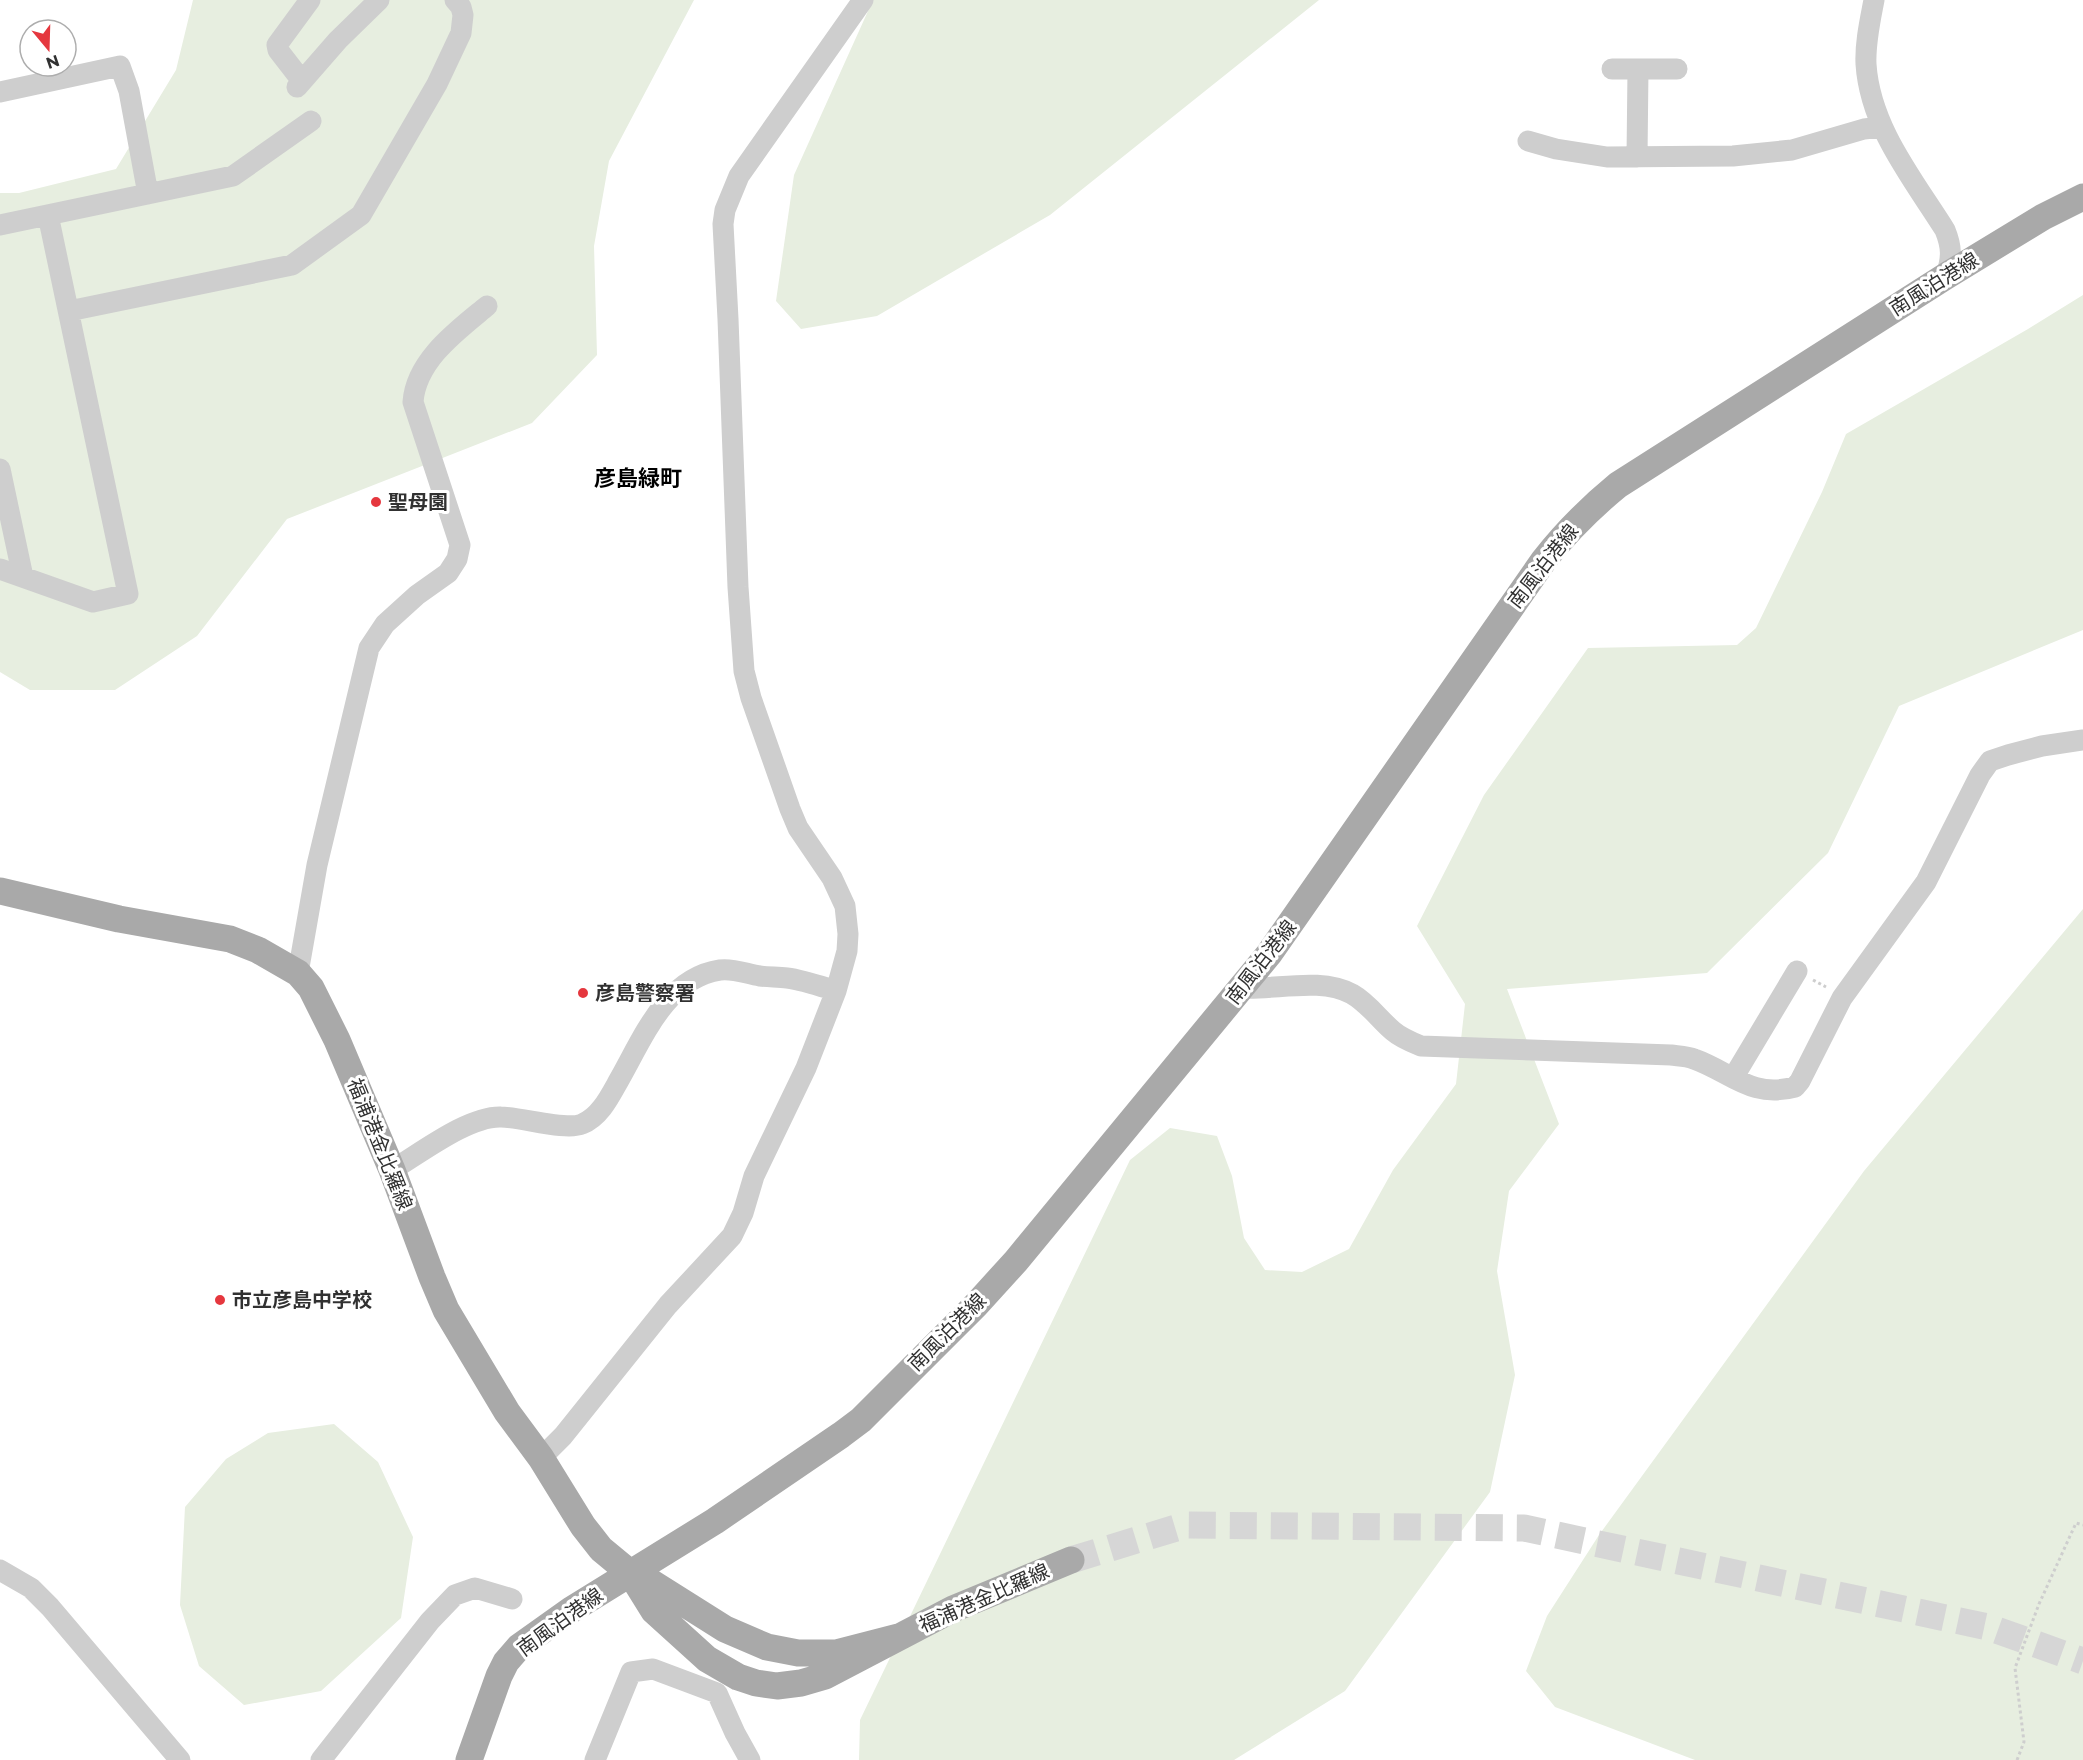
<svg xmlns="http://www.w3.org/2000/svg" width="2083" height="1760" viewBox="0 0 2083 1760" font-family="Montserrat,'Noto Sans JP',sans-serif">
<rect width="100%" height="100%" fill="#fff"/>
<path fill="#e7eee0" d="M 193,0 L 694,0 L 609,161 L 594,246 L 597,355 L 532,423 L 287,519 L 197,636 L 115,690 L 30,690 L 0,672 L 0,193 L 19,193 L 116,169 L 176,70 Z
M 873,0 L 1319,0 L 1050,215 L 877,316 L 801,329 L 776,301 L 794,175 Z
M 2083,295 L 2083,630 L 1899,706 L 1828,853 L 1707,973 L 1507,989 L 1559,1124 L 1509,1191 L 1497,1271 L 1515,1375 L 1490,1492 L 1345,1691 L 1234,1760 L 859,1760 L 860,1720 L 1130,1160 L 1170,1128 L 1217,1136 L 1232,1176 L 1244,1238 L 1265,1270 L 1302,1272 L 1349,1249 L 1393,1170 L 1456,1084 L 1465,1004 L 1417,926 L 1484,795 L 1588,648 L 1737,645 L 1756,628 L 1822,492 L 1846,434 L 2028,329 Z
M 2083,909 L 2083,1760 L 1695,1760 L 1555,1707 L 1526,1671 L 1547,1616 L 1599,1535 L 1864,1171 Z
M 334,1424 L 378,1462 L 413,1537 L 401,1618 L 321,1691 L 244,1705 L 199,1666 L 180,1605 L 185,1507 L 226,1459 L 268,1433 Z"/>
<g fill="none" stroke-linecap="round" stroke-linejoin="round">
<path stroke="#d6d6d6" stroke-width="27" stroke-dasharray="27 14" stroke-linecap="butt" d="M 1071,1560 L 1186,1525 L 1524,1528 L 1988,1627 L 2083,1661"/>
<path stroke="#cecece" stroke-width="3" stroke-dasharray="3 3" stroke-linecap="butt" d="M 1813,980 L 1826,987
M 2017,1760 L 2024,1742 L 2015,1668 L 2039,1604 L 2076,1523 L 2083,1525"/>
<path stroke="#cecece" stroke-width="21" d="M 1874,0 C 1870,21 1865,43 1866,64 C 1870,127 1913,179 1945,230 C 1952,247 1952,258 1946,276
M 1612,69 L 1677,69
M 302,81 L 278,50 L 277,45 L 310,0
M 297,87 L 338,40 L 379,0
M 0,92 L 120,66 L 129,91 L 148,194
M 1528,141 L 1556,149 L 1607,157 L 1733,156 L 1792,150 L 1864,129 L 1882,127
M 1637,157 L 1638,69
M 0,225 L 233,176 L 311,121
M 69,311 L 292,265 L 361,215 L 437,84 L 461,33 L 463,15 L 461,7 L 455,0
M 0,469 L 23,577
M 0,569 L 93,602 L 128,594 L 48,215
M 298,973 L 317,865 L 369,648 L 385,624 L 417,595 L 448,573 L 457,559 L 460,545 L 413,402 C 416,360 458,330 487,306
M 1242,988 C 1277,990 1320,977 1352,994 C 1368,1003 1379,1019 1393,1031 C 1401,1038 1411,1042 1421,1046 L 1671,1055 C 1678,1056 1687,1056 1694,1059 C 1731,1072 1751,1099 1795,1087 L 1800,1081 L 1842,998 L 1926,882 L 1980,775 L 1990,761 L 2008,755 L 2042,746 L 2083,740
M 1733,1078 L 1797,971
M 392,1170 C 421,1153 468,1116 501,1117 C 521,1117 566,1131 582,1124 C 600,1117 610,1096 619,1080 C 643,1038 666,978 720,970 C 733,968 747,974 760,976 C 769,977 778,977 787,978 C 803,980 820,986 836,991
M 541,1458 L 563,1436 L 668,1305 L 732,1236 L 743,1213 L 754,1176 L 806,1068 L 836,991 L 847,951 L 848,934 L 845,906 L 832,878 L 798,828 L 790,809 L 751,698 L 744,671 L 738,587 L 728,319 L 723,224 L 725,210 L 739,176 L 863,0
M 0,1570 L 31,1588 L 50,1607 L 180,1760
M 321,1760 L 430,1621 L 455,1595 L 475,1588 L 512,1599
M 595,1760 L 631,1672 L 653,1669 L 717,1693 L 735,1733 L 750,1760"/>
<path stroke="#a9a9a9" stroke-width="27" d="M 0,891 L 119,919 L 230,939 L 258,950 L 298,973 L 311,988 L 337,1040 L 392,1170 L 432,1277 L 446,1310 L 507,1412 L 541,1458 L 583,1526 L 601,1549 L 630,1573 L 652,1583 L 725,1629 L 767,1647 L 798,1653 L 836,1653 L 898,1637
M 631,1574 L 654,1611 L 707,1659 L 738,1677 L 756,1683 L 777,1686 L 801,1683 L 825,1676 L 953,1609 L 1071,1560
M 469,1760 L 499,1676 L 506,1662 L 519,1647 L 571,1610 L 715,1521 L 841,1435 L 861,1420 L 976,1305 L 1016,1261 L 1269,954 L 1544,560 C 1566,532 1590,508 1618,485 L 1946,276 L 2043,217 L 2083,197"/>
</g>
<g fill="#e5373e" stroke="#fff" stroke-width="2">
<circle cx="376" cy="502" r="6"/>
<circle cx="583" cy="993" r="6"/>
<circle cx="220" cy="1300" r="6"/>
</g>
<g text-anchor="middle" stroke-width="6" stroke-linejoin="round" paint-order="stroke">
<g font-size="20" fill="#313131" stroke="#fff">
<text transform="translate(1934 284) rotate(-32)" y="7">南風泊港線</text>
<text transform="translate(1543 566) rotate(-52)" y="7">南風泊港線</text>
<text transform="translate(1261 962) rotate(-52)" y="7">南風泊港線</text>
<text transform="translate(380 1144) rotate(68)" y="7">福浦港金比羅線</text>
<text transform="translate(947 1332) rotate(-45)" y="7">南風泊港線</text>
<text transform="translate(984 1598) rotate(-24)" y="7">福浦港金比羅線</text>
<text transform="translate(560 1622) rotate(-36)" y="7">南風泊港線</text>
</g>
<g font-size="20" font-weight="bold" fill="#313131" stroke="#fff" text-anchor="start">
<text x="388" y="509">聖母園</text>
<text x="595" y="1000">彦島警察署</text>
<text x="232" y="1307">市立彦島中学校</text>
</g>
<g font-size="22" font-weight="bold" fill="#000" stroke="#fff">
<text x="638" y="486">彦島緑町</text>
</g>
</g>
<g transform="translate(48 48) rotate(161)"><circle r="28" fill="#ffffff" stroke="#adadad" stroke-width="1.5"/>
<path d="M0-4.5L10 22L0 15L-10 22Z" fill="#e5373e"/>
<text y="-9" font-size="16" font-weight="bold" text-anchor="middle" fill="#313131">N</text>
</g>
</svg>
